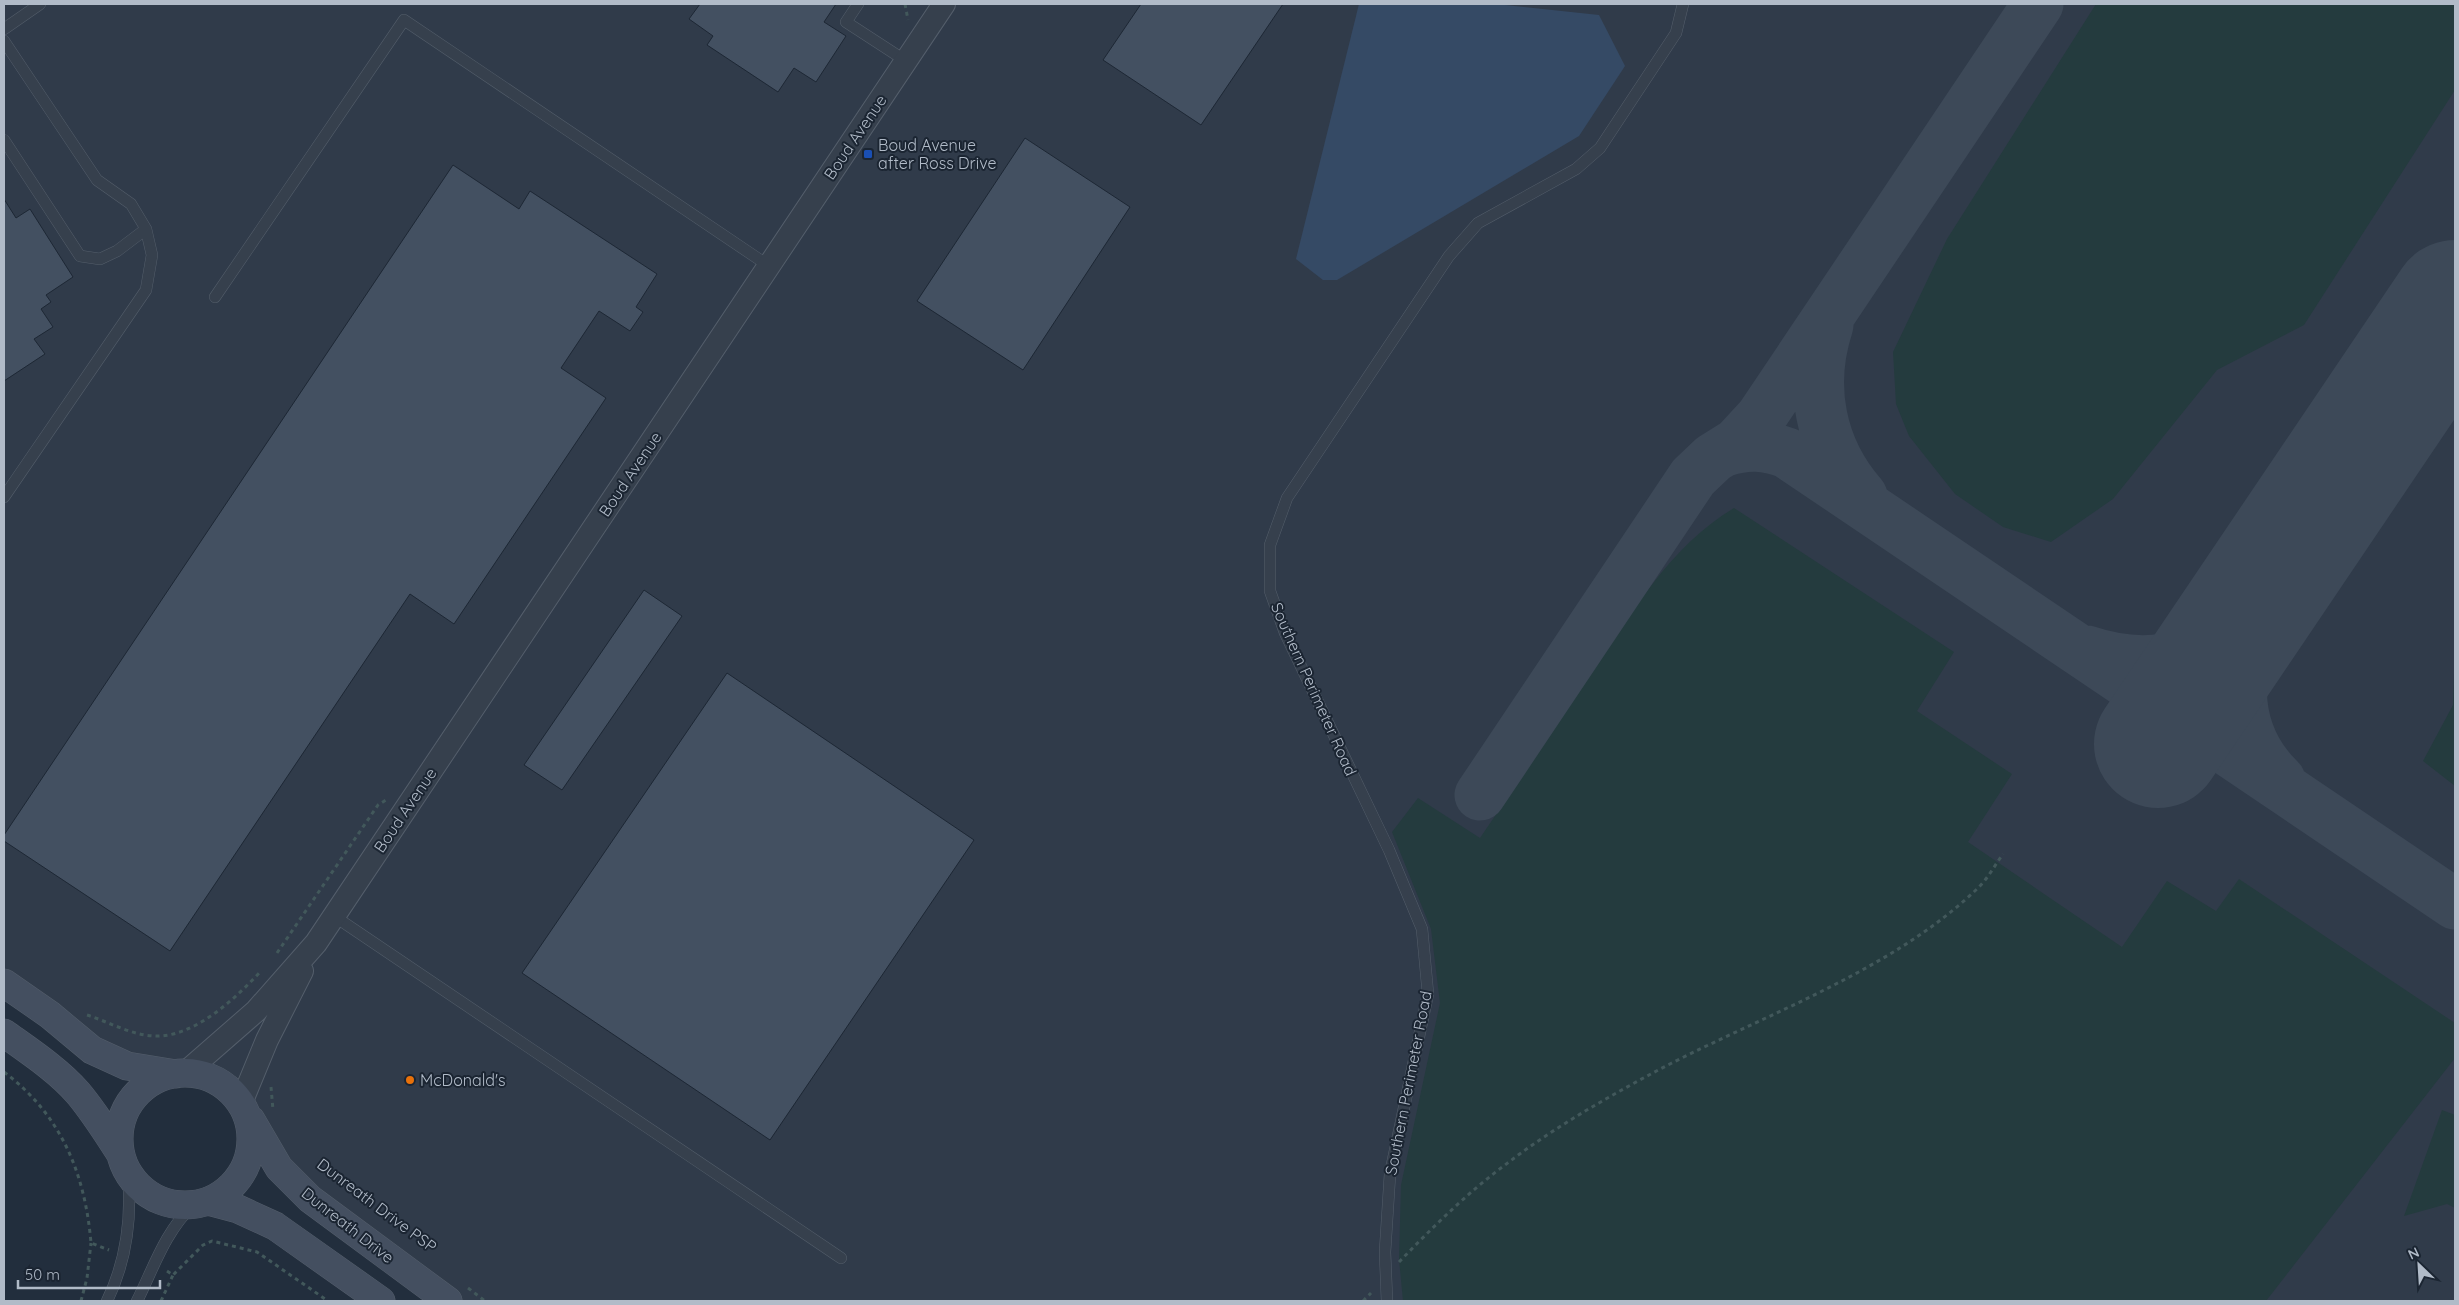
<svg xmlns="http://www.w3.org/2000/svg" width="2459" height="1305" viewBox="0 0 2459 1305" font-family="Quicksand,sans-serif">
<rect width="100%" height="100%" fill="#222e3d"/>
<path fill="#303b4a" d="M 4,4 L 2455,4 L 2455,1301 L 448,1301 L 309,1198 L 241,1104 L 217,1081 L 202,1074 L 127,1067 L 4,983 Z"/>
<path fill="#243b3e" d="M 2096,4 L 2455,4 L 2455,90 L 2304,325 L 2217,370 L 2113,499 L 2051,542 L 2003,527 L 1955,494 L 1909,436 L 1896,404 L 1893,352 L 1947,239 Z
M 1734,508 L 1954,652 L 1917,711 L 2012,774 L 1968,842 L 2122,947 L 2167,881 L 2216,911 L 2239,879 L 2455,1023 L 2455,1058 L 2266,1301 L 1403,1301 L 1399,1259 L 1401,1185 L 1440,1003 L 1431,929 L 1392,832 L 1418,798 L 1480,838 C 1516,785 1552,731 1589,677 C 1629,616 1670,546 1734,508 Z
M 2455,643 L 2455,786 L 2423,761 L 2453,705 Z
M 2442,1110 L 2455,1115 L 2455,1208 L 2447,1204 L 2404,1216 Z"/>
<path fill="#354a65" d="M 1359,4 L 1496,4 L 1599,15 L 1625,66 L 1579,136 L 1337,280 L 1323,280 L 1296,259 Z"/>
<g fill="none" stroke-linecap="round" stroke-linejoin="round">
<path stroke="#3d4958" stroke-width="51" d="M 1828,325 C 1808,386 1820,448 1862,496
M 1725,451 C 1748,444 1765,445 1787,453 L 2455,904
M 2259,595 C 2240,661 2224,726 2280,780
M 2087,651 C 2135,667 2184,664 2226,633 C 2238,623 2248,607 2258,595
M 1480,795 L 1693,477 L 1713,458 L 1737,443 L 1761,417 L 2038,4"/>
<path stroke="#3d4958" stroke-width="128" d="M 2158,744 L 2455,304"/>
</g>
<path fill="#435061" stroke="#1d2734" d="M 700,4 L 836,4 L 824,22 L 846,36 L 816,82 L 794,68 L 778,92 L 707,45 L 713,36 L 689,19 Z
M 1141,4 L 1283,4 L 1201,125 L 1103,60 Z
M 1025,138 L 1130,207 L 1023,370 L 917,301 Z
M 453,165 L 519,209 L 530,191 L 657,274 L 636,307 L 643,312 L 630,331 L 599,311 L 561,368 L 606,398 L 454,624 L 410,594 L 170,951 L 4,841 L 4,835 Z
M 4,199 L 16,218 L 30,209 L 73,277 L 46,295 L 51,302 L 41,309 L 53,327 L 34,339 L 45,354 L 4,381 Z
M 644,590 L 682,616 L 562,790 L 524,765 Z
M 727,673 L 974,840 L 770,1140 L 522,973 Z"/>
<g fill="none" stroke-linecap="round" stroke-linejoin="round">
<defs>
<path id="service" d="M 858,4 L 846,22 L 906,61
M 4,29 L 40,4
M 4,41 L 97,180 L 131,204 L 146,229 L 152,255 L 146,290 L 4,497
M 4,140 L 80,256 L 100,259 L 117,251 L 146,229
M 215,297 L 404,20 L 769,266
M 334,916 L 841,1258
M 107,1301 C 127,1260 132,1219 128,1174
M 137,1301 C 154,1267 165,1232 193,1205
M 1387,1301 L 1385,1252 L 1390,1174 L 1428,994 L 1422,929 L 1389,850 L 1285,633 L 1270,591 L 1270,545 L 1287,498 L 1449,256 L 1478,223 L 1576,169 L 1600,148 L 1676,33 L 1683,4"/>
<path id="minor" d="M 185,1073 L 256,1011 L 316,943 L 944,4
M 241,1103 L 267,1040 L 302,971"/>
<path id="secondary" d="M 4,983 L 50,1015 L 92,1050 L 127,1066 L 176,1074
M 4,1033 C 29,1051 58,1070 78,1093 C 94,1112 107,1133 120,1153
M119 1139a66 66 0 1 1 132 0a66 66 0 1 1-132 0Z
M 251,1120 L 279,1168 L 310,1199 L 448,1301
M 208,1201 L 238,1209 L 275,1226 L 381,1301"/>
</defs>
<use href="#service" stroke="#545e6b" stroke-width="12"/>
<use href="#minor" stroke="#545e6b" stroke-width="24"/>
<use href="#secondary" stroke="#545e6b" stroke-width="29"/>
<path stroke="#42585b" stroke-width="3" stroke-dasharray="4 4" stroke-linecap="butt" d="M 905,4 L 908,20
M 277,953 L 378,805 L 386,800
M 87,1015 C 109,1022 131,1035 154,1036 C 194,1038 236,998 261,971
M 4,1072 C 61,1115 85,1173 91,1243 L 109,1250
M 271,1087 L 273,1110
M 1399,1262 C 1432,1228 1467,1193 1505,1165 C 1549,1131 1599,1102 1649,1075 C 1756,1017 1891,973 1979,887 C 1988,878 1995,865 2003,854
M 167,1271 L 173,1275 L 203,1245 L 212,1241 L 257,1252 L 328,1301
M 468,1288 L 485,1301
M 81,1301 L 87,1278 L 91,1243
M 161,1301 L 173,1275
M 1363,1301 L 1371,1293"/>
<use href="#service" stroke="#36404d" stroke-width="11"/>
<use href="#minor" stroke="#36404d" stroke-width="22"/>
<use href="#secondary" stroke="#444f60" stroke-width="28"/>
</g>
<rect fill="#1a4fb4" stroke="#1b2532" stroke-width="2" x="863" y="149" width="10" height="10" rx="2.5"/>
<circle fill="#e8710a" stroke="#1b2532" stroke-width="2" cx="410" cy="1080" r="5"/>
<g text-anchor="middle" stroke-width="4" stroke-linejoin="round" paint-order="stroke">
<g font-size="16" fill="#b1bbc8" stroke="#1b2532">
<text transform="translate(855 137) rotate(-56)" y="6">Boud Avenue</text>
<text transform="translate(630 474) rotate(-56)" y="6">Boud Avenue</text>
<text transform="translate(1314 689) rotate(66)" y="6">Southern Perimeter Road</text>
<text transform="translate(405 810) rotate(-56)" y="6">Boud Avenue</text>
<text transform="translate(1408 1083) rotate(-79)" y="6">Southern Perimeter Road</text>
<text transform="translate(377 1205) rotate(37)" y="6">Dunreath Drive PSP</text>
<text transform="translate(348 1225) rotate(38)" y="6">Dunreath Drive</text>
</g>
<g font-size="16" fill="#b1bbc8" stroke="#1b2532" text-anchor="start">
<text x="878" y="151">Boud Avenue<tspan x="878" dy="18">after Ross Drive</tspan></text>
<text x="420" y="1086">McDonald's</text>
</g>
</g>
<rect width="2459" height="1305" fill="none" stroke="#b1bbc8" stroke-width="10"/>
<g transform="translate(2419 1265) rotate(335)" stroke="#1b2532" stroke-width="4" paint-order="stroke">
<path d="M0-4L9 19L0 12L-9 19Z" fill="#b1bbc8"/>
<text y="-8" font-size="14" font-weight="bold" text-anchor="middle" fill="#b1bbc8">N</text>
</g>
<path d="M18 1280v8h142v-8" fill="none" stroke="#b1bbc8" stroke-width="2.5"/>
<text x="25" y="1280" font-size="15" fill="#b1bbc8" stroke="#1b2532" stroke-width="4" paint-order="stroke">50 m</text>
</svg>
